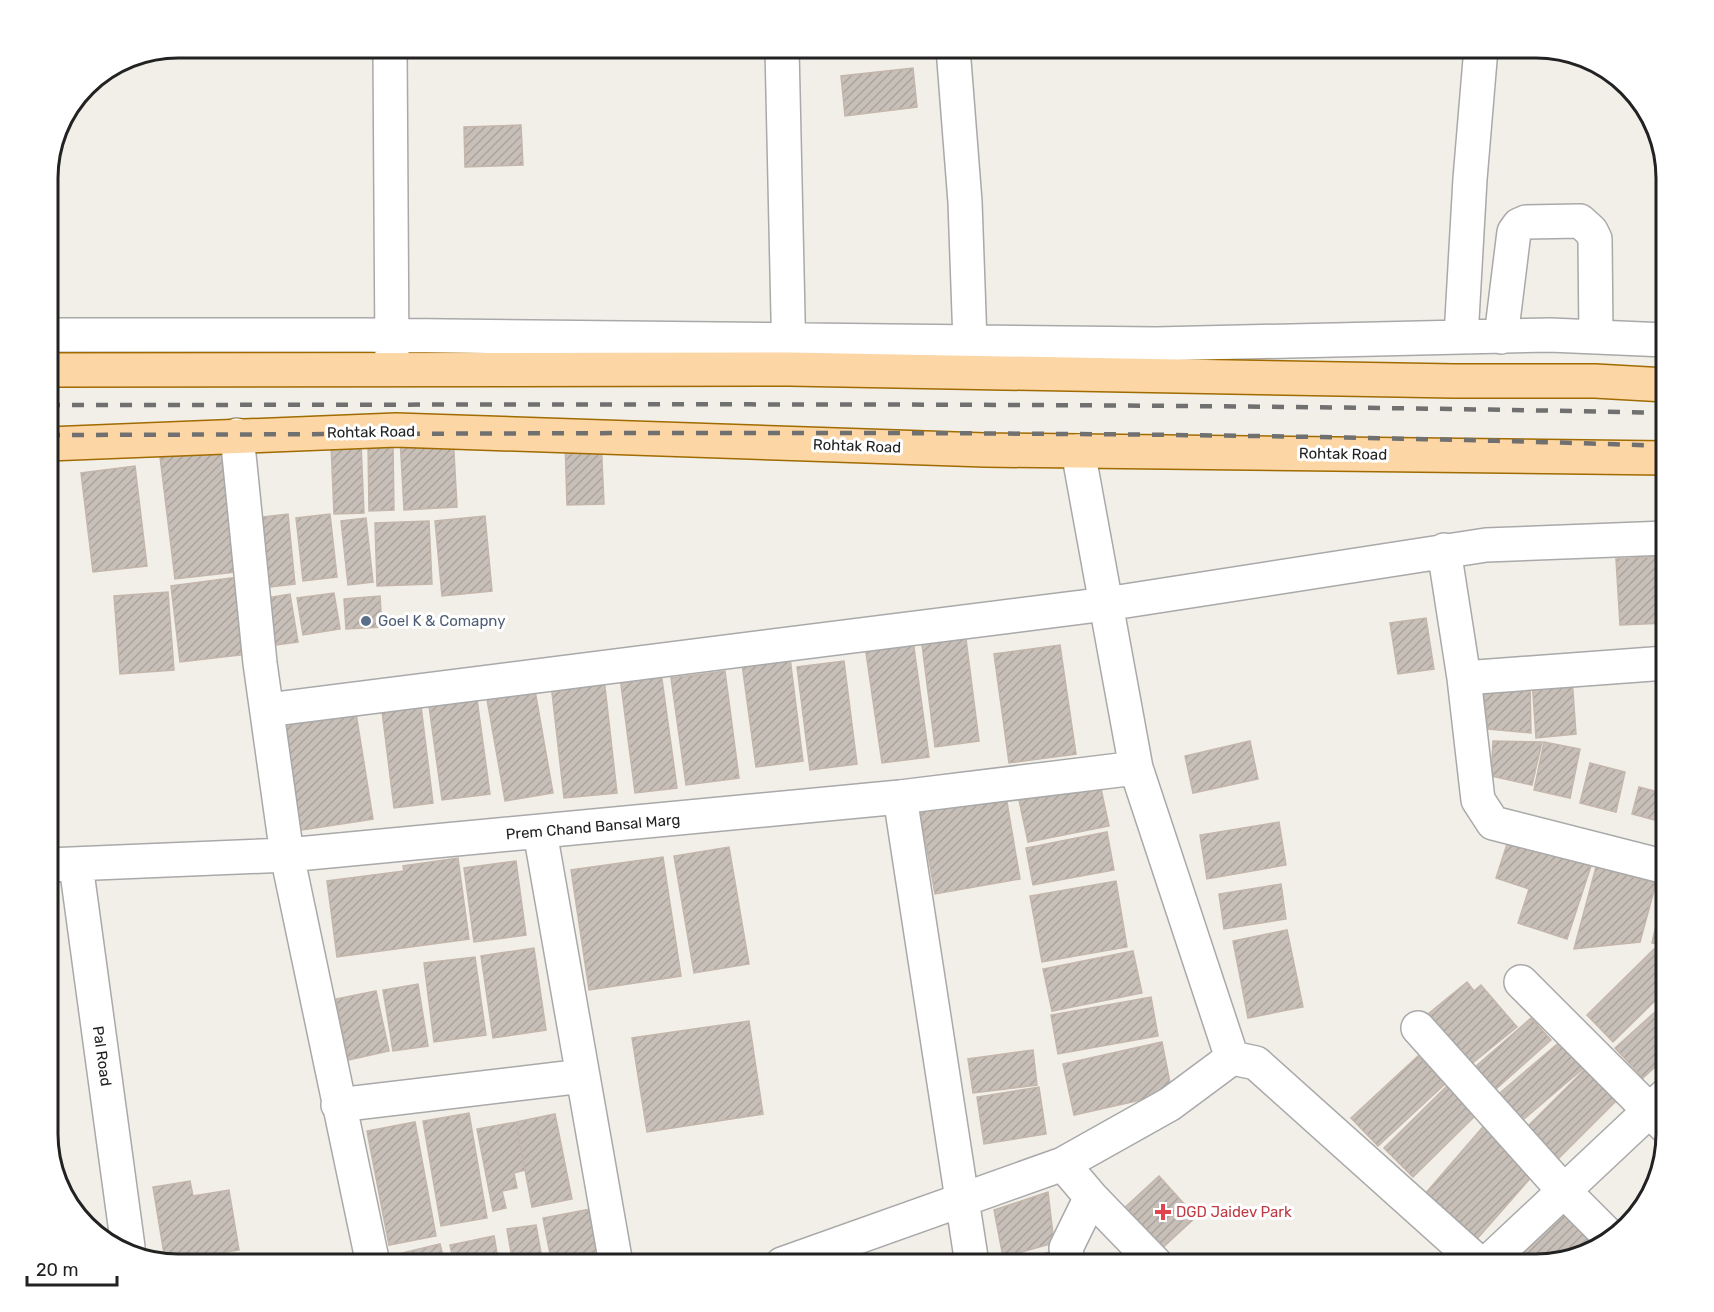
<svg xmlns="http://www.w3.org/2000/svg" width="1714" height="1312" viewBox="0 0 1714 1312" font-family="Rubik,sans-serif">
<defs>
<pattern id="building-hatch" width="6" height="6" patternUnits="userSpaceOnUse" patternTransform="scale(1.5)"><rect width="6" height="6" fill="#c7bfb8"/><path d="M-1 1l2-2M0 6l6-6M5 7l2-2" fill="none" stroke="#aba49e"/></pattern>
</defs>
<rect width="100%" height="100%" fill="#f2efe9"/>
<path fill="url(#building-hatch)" stroke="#c4b6ab" stroke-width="1.5" d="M 913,68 L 917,107 L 845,116 L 841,76 Z
M 521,125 L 523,165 L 465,167 L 464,127 Z
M 453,434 L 457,507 L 404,510 L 400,438 Z
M 601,439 L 604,504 L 567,505 L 565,441 Z
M 361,443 L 364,513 L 334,514 L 331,444 Z
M 368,444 L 393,444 L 394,510 L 369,511 Z
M 229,448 L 244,571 L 175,579 L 160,457 Z
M 135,466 L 147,566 L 93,572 L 81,473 Z
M 288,514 L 295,584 L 261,588 L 253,518 Z
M 330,514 L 337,577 L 303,581 L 296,518 Z
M 485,516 L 492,591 L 442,596 L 435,521 Z
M 366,518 L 373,582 L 348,585 L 341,521 Z
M 429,521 L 432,584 L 377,586 L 375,523 Z
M 1666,556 L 1666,623 L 1620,625 L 1616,559 Z
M 238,577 L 248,654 L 180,662 L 171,586 Z
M 168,592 L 174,670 L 120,674 L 114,596 Z
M 334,593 L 340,629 L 303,635 L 297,598 Z
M 290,594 L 298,642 L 268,646 L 260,599 Z
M 380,596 L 382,627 L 346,629 L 344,599 Z
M 1426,618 L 1434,669 L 1398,674 L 1390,623 Z
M 965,631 L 979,741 L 935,747 L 921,637 Z
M 913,640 L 929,757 L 882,763 L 865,646 Z
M 1060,645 L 1076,754 L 1009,763 L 994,654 Z
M 790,658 L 803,761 L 756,767 L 742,664 Z
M 844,661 L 857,764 L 810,770 L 797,667 Z
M 725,671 L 739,778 L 686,785 L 671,678 Z
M 661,672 L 677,788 L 635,793 L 620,677 Z
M 604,678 L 617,793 L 564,798 L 551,684 Z
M 1572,678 L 1576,734 L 1536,738 L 1532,680 Z
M 533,679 L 553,793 L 505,801 L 485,688 Z
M 1530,683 L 1531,733 L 1488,729 L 1483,688 Z
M 476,692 L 490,794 L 442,800 L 428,699 Z
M 420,698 L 433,803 L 394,808 L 381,703 Z
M 356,713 L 373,819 L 296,831 L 279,725 Z
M 1250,741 L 1258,779 L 1193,793 L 1185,756 Z
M 1493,741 L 1542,742 L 1532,785 L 1491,776 Z
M 1544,742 L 1580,749 L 1570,798 L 1534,790 Z
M 1590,763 L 1625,772 L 1616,812 L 1580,803 Z
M 1100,784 L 1109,826 L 1028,842 L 1019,800 Z
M 1639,787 L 1666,794 L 1666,823 L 1632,814 Z
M 1006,796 L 1020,879 L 935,894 L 920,811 Z
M 1279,822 L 1286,865 L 1207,879 L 1200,835 Z
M 1107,832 L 1114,870 L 1033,885 L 1026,848 Z
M 1509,838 L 1591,866 L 1567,939 L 1518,923 L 1529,889 L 1496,878 Z
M 729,847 L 749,964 L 694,973 L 674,856 Z
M 663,857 L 681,976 L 589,990 L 571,870 Z
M 458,858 L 469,939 L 337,957 L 327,881 L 404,871 L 403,866 Z
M 516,861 L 526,935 L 474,942 L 464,868 Z
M 1596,867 L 1656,883 L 1640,942 L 1574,949 Z
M 1116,881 L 1127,947 L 1042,962 L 1030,896 Z
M 1666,881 L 1666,946 L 1652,943 Z
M 1281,884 L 1286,919 L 1224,929 L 1219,894 Z
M 1287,930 L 1303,1007 L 1248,1018 L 1233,941 Z
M 534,948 L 546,1030 L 493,1038 L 481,956 Z
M 1654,949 L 1666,961 L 1666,990 L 1613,1042 L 1587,1015 Z
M 1133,951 L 1142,993 L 1052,1011 L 1043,969 Z
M 475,957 L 486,1035 L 434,1042 L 424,963 Z
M 1467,982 L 1474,991 L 1481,985 L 1517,1027 L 1464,1070 L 1422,1019 Z
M 418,984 L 428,1046 L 393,1051 L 383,990 Z
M 376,991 L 389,1051 L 348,1060 L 336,999 Z
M 1151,997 L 1158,1036 L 1058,1054 L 1051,1015 Z
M 1666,1002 L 1666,1057 L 1643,1078 L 1615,1048 Z
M 1531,1018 L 1551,1040 L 1487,1097 L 1467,1074 Z
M 749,1021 L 763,1114 L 647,1132 L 632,1038 Z
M 1562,1040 L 1585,1067 L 1518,1124 L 1495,1097 Z
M 1162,1042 L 1172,1093 L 1074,1115 L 1063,1064 Z
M 1033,1050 L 1037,1085 L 973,1093 L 968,1059 Z
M 1418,1056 L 1445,1084 L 1378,1146 L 1351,1118 Z
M 1589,1065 L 1620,1097 L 1551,1166 L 1520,1134 Z
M 1450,1083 L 1479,1112 L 1413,1177 L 1384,1148 Z
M 1039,1087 L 1046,1134 L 984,1144 L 977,1097 Z
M 469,1113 L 487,1218 L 441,1226 L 423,1121 Z
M 555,1114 L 572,1199 L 532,1207 L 516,1122 Z
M 1488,1121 L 1541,1166 L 1477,1239 L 1425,1194 Z
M 415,1122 L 436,1236 L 389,1245 L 367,1131 Z
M 516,1122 L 525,1170 L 514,1173 L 517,1188 L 502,1191 L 506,1208 L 493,1211 L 477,1129 Z
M 1159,1176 L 1196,1217 L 1158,1252 L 1121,1211 Z
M 190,1181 L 193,1196 L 229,1190 L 239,1250 L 221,1253 L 222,1264 L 178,1264 L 165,1260 L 153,1187 Z
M 1048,1192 L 1054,1243 L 1003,1257 L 994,1210 Z
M 1563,1201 L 1593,1235 L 1567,1257 L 1536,1264 L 1496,1264 Z
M 591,1209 L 600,1264 L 552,1264 L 543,1218 Z
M 536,1225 L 543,1264 L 513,1264 L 507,1229 Z
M 494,1236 L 499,1264 L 454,1264 L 450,1245 Z
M 440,1244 L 445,1264 L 396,1264 L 394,1255 Z
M 1057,1250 L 1061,1264 L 1006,1264 Z"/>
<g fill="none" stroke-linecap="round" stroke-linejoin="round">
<defs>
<path id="minor" d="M 390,48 L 392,358
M 782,48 L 789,361
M 953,48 L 965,202 L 970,342
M 48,335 L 364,335 L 1156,344 L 1550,335 L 1666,340
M 1461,337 L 1470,179 L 1481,48
M 1501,337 L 1514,232 L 1519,225 L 1526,222 L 1580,221 L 1591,231 L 1595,239 L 1596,337
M 237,435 L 260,663 L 287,855 L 373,1264
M 1078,451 L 1136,768 L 1232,1058
M 1444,550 L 1464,678 L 1478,800 L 1493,823 L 1666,867
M 1464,678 L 1666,663
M 267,710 L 1106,604 L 1486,545 L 1666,538
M 900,797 L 972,1264
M 540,832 L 616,1264
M 48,865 L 287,855 L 900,797 L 1136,768
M 76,865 L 128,1247
M 1521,982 L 1665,1126
M 1418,1028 L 1564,1191 L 1610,1237
M 338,1105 L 583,1076
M 1063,1164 L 1091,1197 L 1156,1264
M 782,1264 L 1063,1164 L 1170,1104 L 1232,1058 L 1256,1063 L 1480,1264
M 1068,1264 L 1066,1248 L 1091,1197
M 1486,1264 L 1666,1095"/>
<path id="major" d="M 48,370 L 789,369 L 1454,381 L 1595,381 L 1666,385
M 48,444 L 396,430 L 985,450 L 1666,458"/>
</defs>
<use href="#minor" stroke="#a9a9a9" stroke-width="36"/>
<use href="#major" stroke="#a06b00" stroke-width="36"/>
<use href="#minor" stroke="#fff" stroke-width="33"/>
<use href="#major" stroke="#fcd6a4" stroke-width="33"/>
<path stroke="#707070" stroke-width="4.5" stroke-dasharray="12 12" stroke-linecap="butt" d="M 48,405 C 588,405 1127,401 1666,413
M 48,435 C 587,434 1127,427 1666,446"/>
</g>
<circle fill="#5c6f8a" stroke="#fff" stroke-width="2" cx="366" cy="621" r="6"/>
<path fill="#e0444e" stroke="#fff" stroke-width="2" d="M1160 1203h6v6h6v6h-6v6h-6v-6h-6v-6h6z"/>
<g text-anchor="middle" stroke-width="6" stroke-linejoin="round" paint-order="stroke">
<g font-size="15" fill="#222" stroke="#fff">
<text transform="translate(371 432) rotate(-1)" y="5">Rohtak Road</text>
<text transform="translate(857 446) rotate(2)" y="5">Rohtak Road</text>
<text transform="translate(1343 454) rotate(1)" y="5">Rohtak Road</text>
<text transform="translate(593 827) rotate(-5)" y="5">Prem Chand Bansal Marg</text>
<text transform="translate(102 1056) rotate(82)" y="5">Pal Road</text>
</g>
<g font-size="15" fill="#4e5e75" stroke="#fff" text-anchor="start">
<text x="378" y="626">Goel K &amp; Comapny</text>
</g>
<g font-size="15" fill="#be3a42" stroke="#fff" text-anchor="start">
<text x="1176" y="1217">DGD Jaidev Park</text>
</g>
</g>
<path d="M0 0H1714V1312H0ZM178 58H1536A120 120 0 0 1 1656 178V1134A120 120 0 0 1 1536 1254H178A120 120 0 0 1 58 1134V178A120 120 0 0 1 178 58Z" fill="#fff" fill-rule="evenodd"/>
<path fill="none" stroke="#222" stroke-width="3" d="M178 58H1536A120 120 0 0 1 1656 178V1134A120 120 0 0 1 1536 1254H178A120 120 0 0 1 58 1134V178A120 120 0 0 1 178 58Z"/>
<path d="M27 1276v9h90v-9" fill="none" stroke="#222222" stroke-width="3"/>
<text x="36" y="1276" font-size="18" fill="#222222" stroke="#ffffff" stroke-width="4.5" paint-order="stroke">20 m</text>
</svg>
